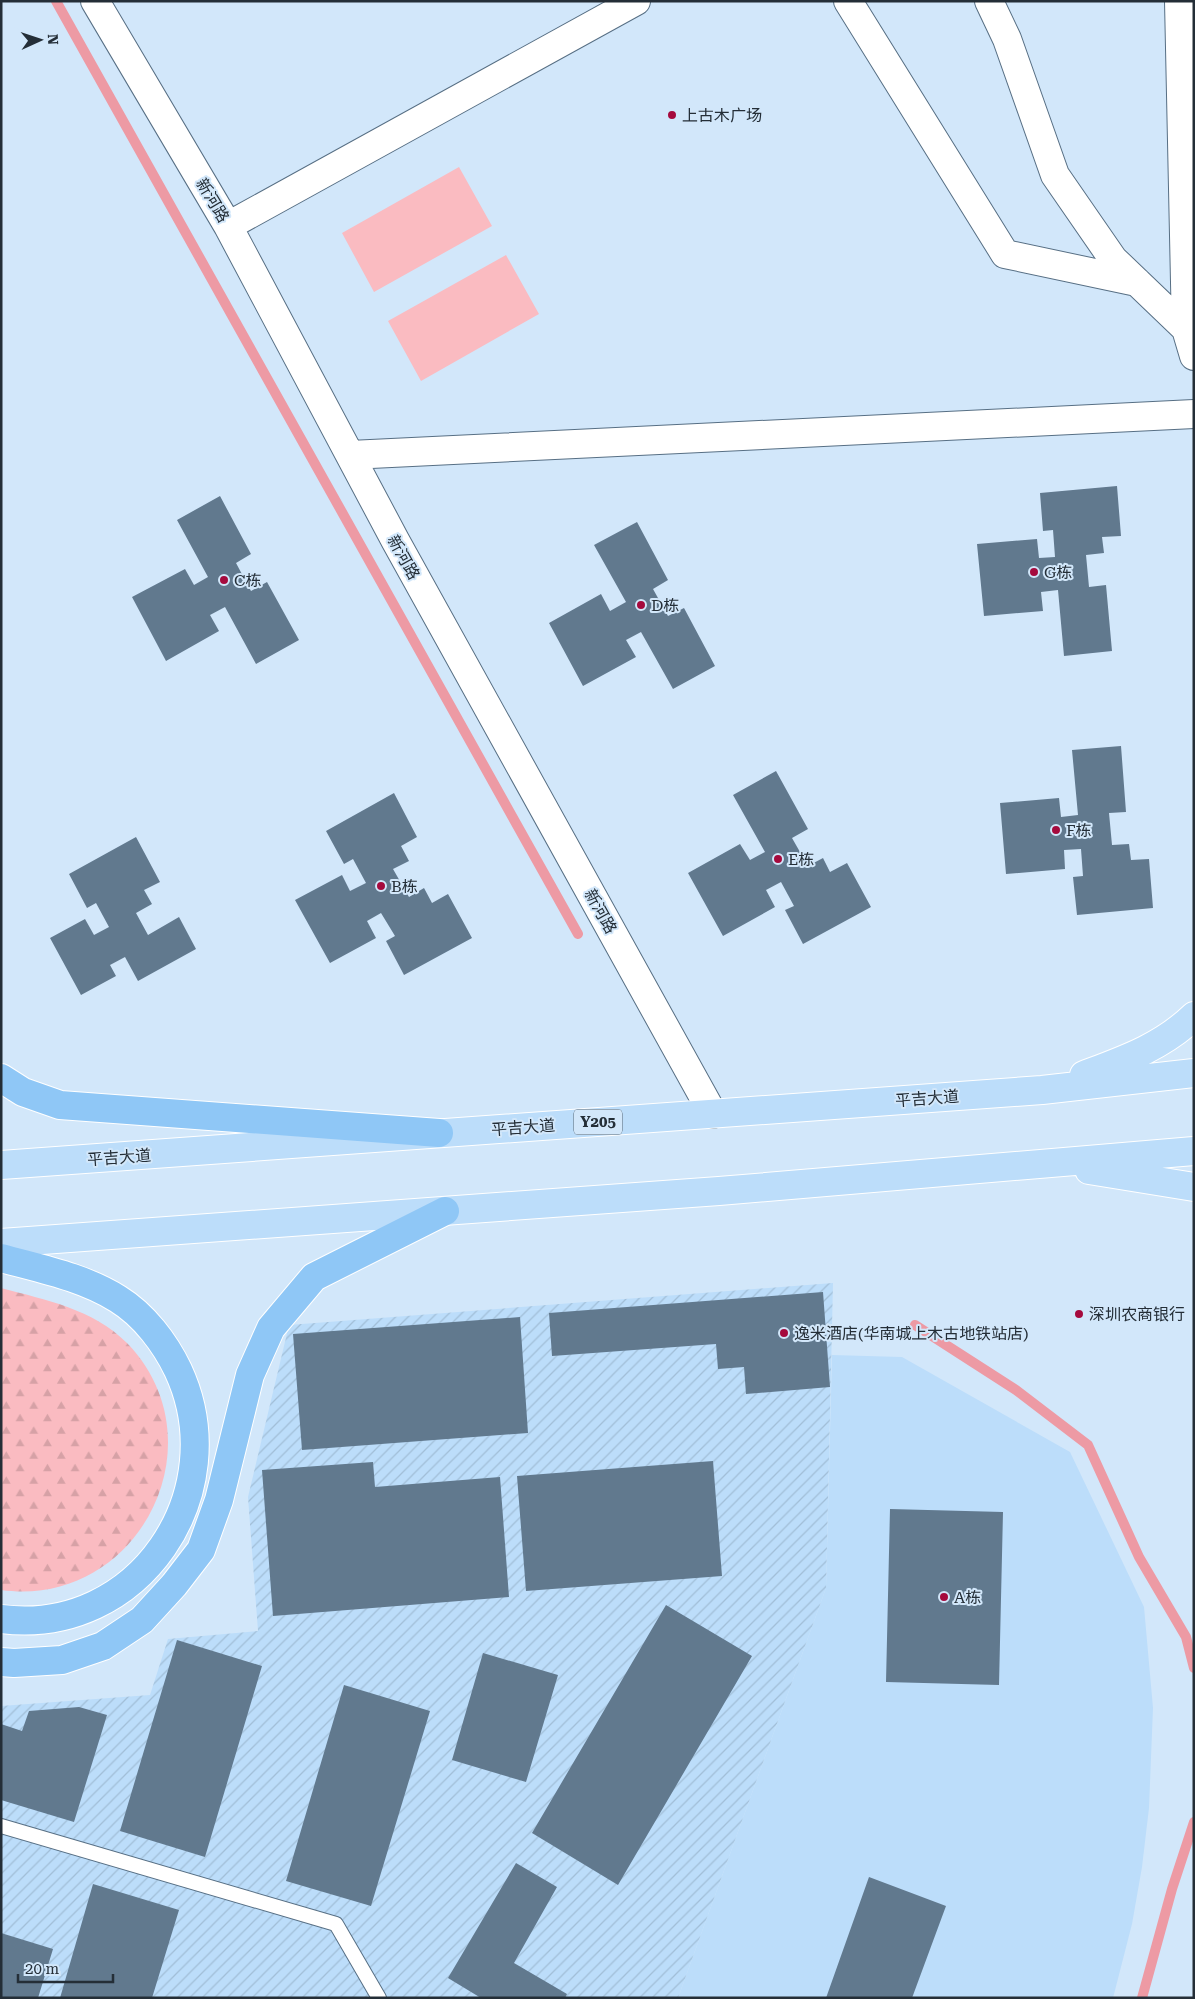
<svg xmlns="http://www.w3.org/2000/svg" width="1195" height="1999" viewBox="0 0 1195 1999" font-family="'Roboto Serif','Noto Sans SC',serif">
<defs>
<pattern id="industrial-furrows" width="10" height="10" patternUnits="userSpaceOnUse" patternTransform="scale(1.25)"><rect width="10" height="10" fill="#bcddfa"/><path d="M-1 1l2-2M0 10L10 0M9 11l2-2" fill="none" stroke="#a1bed7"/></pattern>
<pattern id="forest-firs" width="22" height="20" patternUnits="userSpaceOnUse" patternTransform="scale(1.25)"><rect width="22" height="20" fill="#fabbc1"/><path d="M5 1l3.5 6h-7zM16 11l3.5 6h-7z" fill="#d6a1a6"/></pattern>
</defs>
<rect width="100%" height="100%" fill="#d2e7fa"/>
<path fill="#bcddfa" d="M 832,1355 L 902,1357 L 1070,1452 L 1144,1607 L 1153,1708 L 1149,1808 L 1142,1867 L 1132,1924 L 1113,1998 L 678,1998 L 826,1588 Z"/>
<path fill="url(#industrial-furrows)" d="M 833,1283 L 826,1588 L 678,1998 L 1,1998 L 1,1706 L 150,1695 L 168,1639 L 258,1631 L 248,1497 L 289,1325 Z"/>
<path fill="url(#forest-firs)" d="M 1,1288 C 46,1300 93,1309 127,1343 C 223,1442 138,1609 1,1590 Z"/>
<path fill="#fabbc1" d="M 459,167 L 492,226 L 374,292 L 342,233 Z
M 506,255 L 539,314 L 421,381 L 388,321 Z"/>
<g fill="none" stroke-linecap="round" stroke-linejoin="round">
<path stroke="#ed9aa4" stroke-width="10" d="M 56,1 L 578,934
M 915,1325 L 1016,1390 L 1088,1445 L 1139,1557 L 1186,1637 L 1194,1668
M 1142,1998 L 1172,1889 L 1194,1822"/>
</g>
<path fill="#61798e" d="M 1117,486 L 1121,536 L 1102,537 L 1104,553 L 1086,555 L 1089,587 L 1106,585 L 1112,651 L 1064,656 L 1058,590 L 1041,592 L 1043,611 L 984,616 L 977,544 L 1037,539 L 1039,558 L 1055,557 L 1053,530 L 1043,531 L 1040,493 Z
M 220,496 L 251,554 L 236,563 L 251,591 L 267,582 L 299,640 L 256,664 L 225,607 L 210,615 L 219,631 L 166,661 L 132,597 L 185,569 L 194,585 L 208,577 L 177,520 Z
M 637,522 L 668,580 L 653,589 L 668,616 L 684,608 L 715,666 L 673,689 L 641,632 L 626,640 L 636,657 L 583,686 L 549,623 L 601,594 L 610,611 L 626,602 L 594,545 Z
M 1121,746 L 1126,812 L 1109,813 L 1112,845 L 1129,844 L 1131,860 L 1149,859 L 1153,908 L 1077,915 L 1073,877 L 1083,876 L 1081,849 L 1064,850 L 1065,869 L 1006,874 L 1000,803 L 1059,798 L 1061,817 L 1078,815 L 1072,750 Z
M 776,771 L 808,829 L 792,838 L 808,866 L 823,858 L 830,872 L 847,863 L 871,907 L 803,944 L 785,910 L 794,906 L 781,882 L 766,890 L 775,907 L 723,936 L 688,873 L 740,844 L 750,860 L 765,852 L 733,795 Z
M 394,793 L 417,837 L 401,846 L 409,861 L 393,869 L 409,897 L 424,888 L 432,903 L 448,894 L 472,938 L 404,975 L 386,941 L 395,936 L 381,913 L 367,921 L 376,938 L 330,963 L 295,900 L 342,875 L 350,891 L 366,883 L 353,859 L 344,864 L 326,831 Z
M 136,837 L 160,882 L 144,890 L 152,904 L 136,913 L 148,935 L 179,917 L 196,949 L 138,981 L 125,957 L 110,965 L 116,976 L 81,995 L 50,938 L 85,919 L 94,935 L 109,927 L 96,903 L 87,908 L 69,874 Z
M 823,1292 L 830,1387 L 746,1394 L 744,1367 L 718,1369 L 716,1344 L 552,1356 L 549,1313 Z
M 520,1317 L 528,1433 L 302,1450 L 293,1334 Z
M 713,1461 L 722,1576 L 526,1591 L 517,1476 Z
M 373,1462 L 375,1487 L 500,1477 L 509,1597 L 273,1616 L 262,1470 Z
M 890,1509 L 1003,1512 L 999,1685 L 886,1682 Z
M 666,1605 L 752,1656 L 618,1885 L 532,1833 Z
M 177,1640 L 262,1666 L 205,1857 L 120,1831 Z
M 483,1653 L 558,1675 L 526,1782 L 452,1760 Z
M 344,1685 L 430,1711 L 371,1906 L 286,1881 Z
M 79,1707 L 107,1715 L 74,1822 L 1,1800 L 1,1724 L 22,1731 L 29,1711 Z
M 516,1863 L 557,1887 L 514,1963 L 567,1994 L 565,1998 L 481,1998 L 448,1978 Z
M 869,1877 L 946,1906 L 912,1998 L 826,1998 Z
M 93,1884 L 179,1910 L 152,1998 L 60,1998 Z
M 1,1933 L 53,1949 L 38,1998 L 1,1998 Z"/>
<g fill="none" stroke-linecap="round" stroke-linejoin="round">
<defs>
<path id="lane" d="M 1,1826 L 336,1924 L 379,1998"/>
<path id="street" d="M 95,1 L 228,226 L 395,540 L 713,1114
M 848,1 L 1005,254 L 1137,282
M 989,1 L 1007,39 L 1055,175 L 1113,259 L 1186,329
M 1179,1 L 1186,329 L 1194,356
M 228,226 L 636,1
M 350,455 L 1194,414"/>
<path id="primary" d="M 1084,1075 C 1124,1060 1162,1047 1194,1016
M 1,1165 L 1042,1090 L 1194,1073
M 1089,1170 L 1194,1187
M 1,1243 L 719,1191 L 1194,1151"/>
<path id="highway" d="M 1,1078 L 23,1092 L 60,1105 L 439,1133
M 1,1258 C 41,1269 83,1277 118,1299 C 144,1315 165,1343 178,1370 C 235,1492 139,1637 1,1619
M 1,1662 L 14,1663 L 62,1660 L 103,1646 L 142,1620 L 174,1585 L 201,1550 L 219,1500 L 250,1375 L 271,1328 L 314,1277 L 445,1211"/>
</defs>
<use href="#lane" stroke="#576f84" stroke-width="16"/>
<use href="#street" stroke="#576f84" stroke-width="30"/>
<use href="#primary" stroke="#fff" stroke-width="30"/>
<use href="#highway" stroke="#fff" stroke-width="30"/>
<use href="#lane" stroke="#fff" stroke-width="14"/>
<use href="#street" stroke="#fff" stroke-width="28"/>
<use href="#primary" stroke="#bcddfa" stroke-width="28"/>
<use href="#highway" stroke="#8fc7f6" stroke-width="28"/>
</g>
<g fill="#a50a3d" stroke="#d2e7fa" stroke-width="2">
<circle cx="672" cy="115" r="5"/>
<circle cx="1034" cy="572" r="5"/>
<circle cx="224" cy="580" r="5"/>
<circle cx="641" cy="605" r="5"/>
<circle cx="1056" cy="830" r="5"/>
<circle cx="778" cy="859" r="5"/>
<circle cx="381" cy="886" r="5"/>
<circle cx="1079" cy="1314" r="5"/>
<circle cx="784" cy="1333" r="5"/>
<circle cx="944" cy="1597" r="5"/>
</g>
<g text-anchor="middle" stroke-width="4" stroke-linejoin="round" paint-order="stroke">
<rect fill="#d2e7fa" stroke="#586672" stroke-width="1" x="574" y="1109.5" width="48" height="25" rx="4"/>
<g font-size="15" font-weight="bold" fill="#242e37">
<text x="598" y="1127">Y205</text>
</g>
<g font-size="16" fill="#242e37" stroke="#d2e7fa" text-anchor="start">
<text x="682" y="121">上古木广场</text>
<text x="1044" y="578">G栋</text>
<text x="234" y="586">C栋</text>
<text x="651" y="611">D栋</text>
<text x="1066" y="836">F栋</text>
<text x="788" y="865">E栋</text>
<text x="391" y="892">B栋</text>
<text x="1089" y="1320">深圳农商银行</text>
<text x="794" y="1339">逸米酒店(华南城上木古地铁站店)</text>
<text x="954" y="1603">A栋</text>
</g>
<g font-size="16" fill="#242e37" stroke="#d2e7fa">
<text transform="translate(213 200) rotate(59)" y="6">新河路</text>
<text transform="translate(404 557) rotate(61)" y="6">新河路</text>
<text transform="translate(601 911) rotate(61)" y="6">新河路</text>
<text transform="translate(927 1098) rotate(-4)" y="6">平吉大道</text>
<text transform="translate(523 1127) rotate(-4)" y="6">平吉大道</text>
<text transform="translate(119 1157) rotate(-4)" y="6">平吉大道</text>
</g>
</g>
<rect width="1195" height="1999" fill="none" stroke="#242e37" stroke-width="5"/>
<g transform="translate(40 40) rotate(87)" stroke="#d2e7fa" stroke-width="4" paint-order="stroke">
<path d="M0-4L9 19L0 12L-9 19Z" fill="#242e37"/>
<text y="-8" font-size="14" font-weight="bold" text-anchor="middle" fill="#242e37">N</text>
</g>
<path d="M18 1974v8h95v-8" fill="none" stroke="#242e37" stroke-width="2.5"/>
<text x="25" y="1974" font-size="15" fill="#242e37" stroke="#d2e7fa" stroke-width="4" paint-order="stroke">20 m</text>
</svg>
